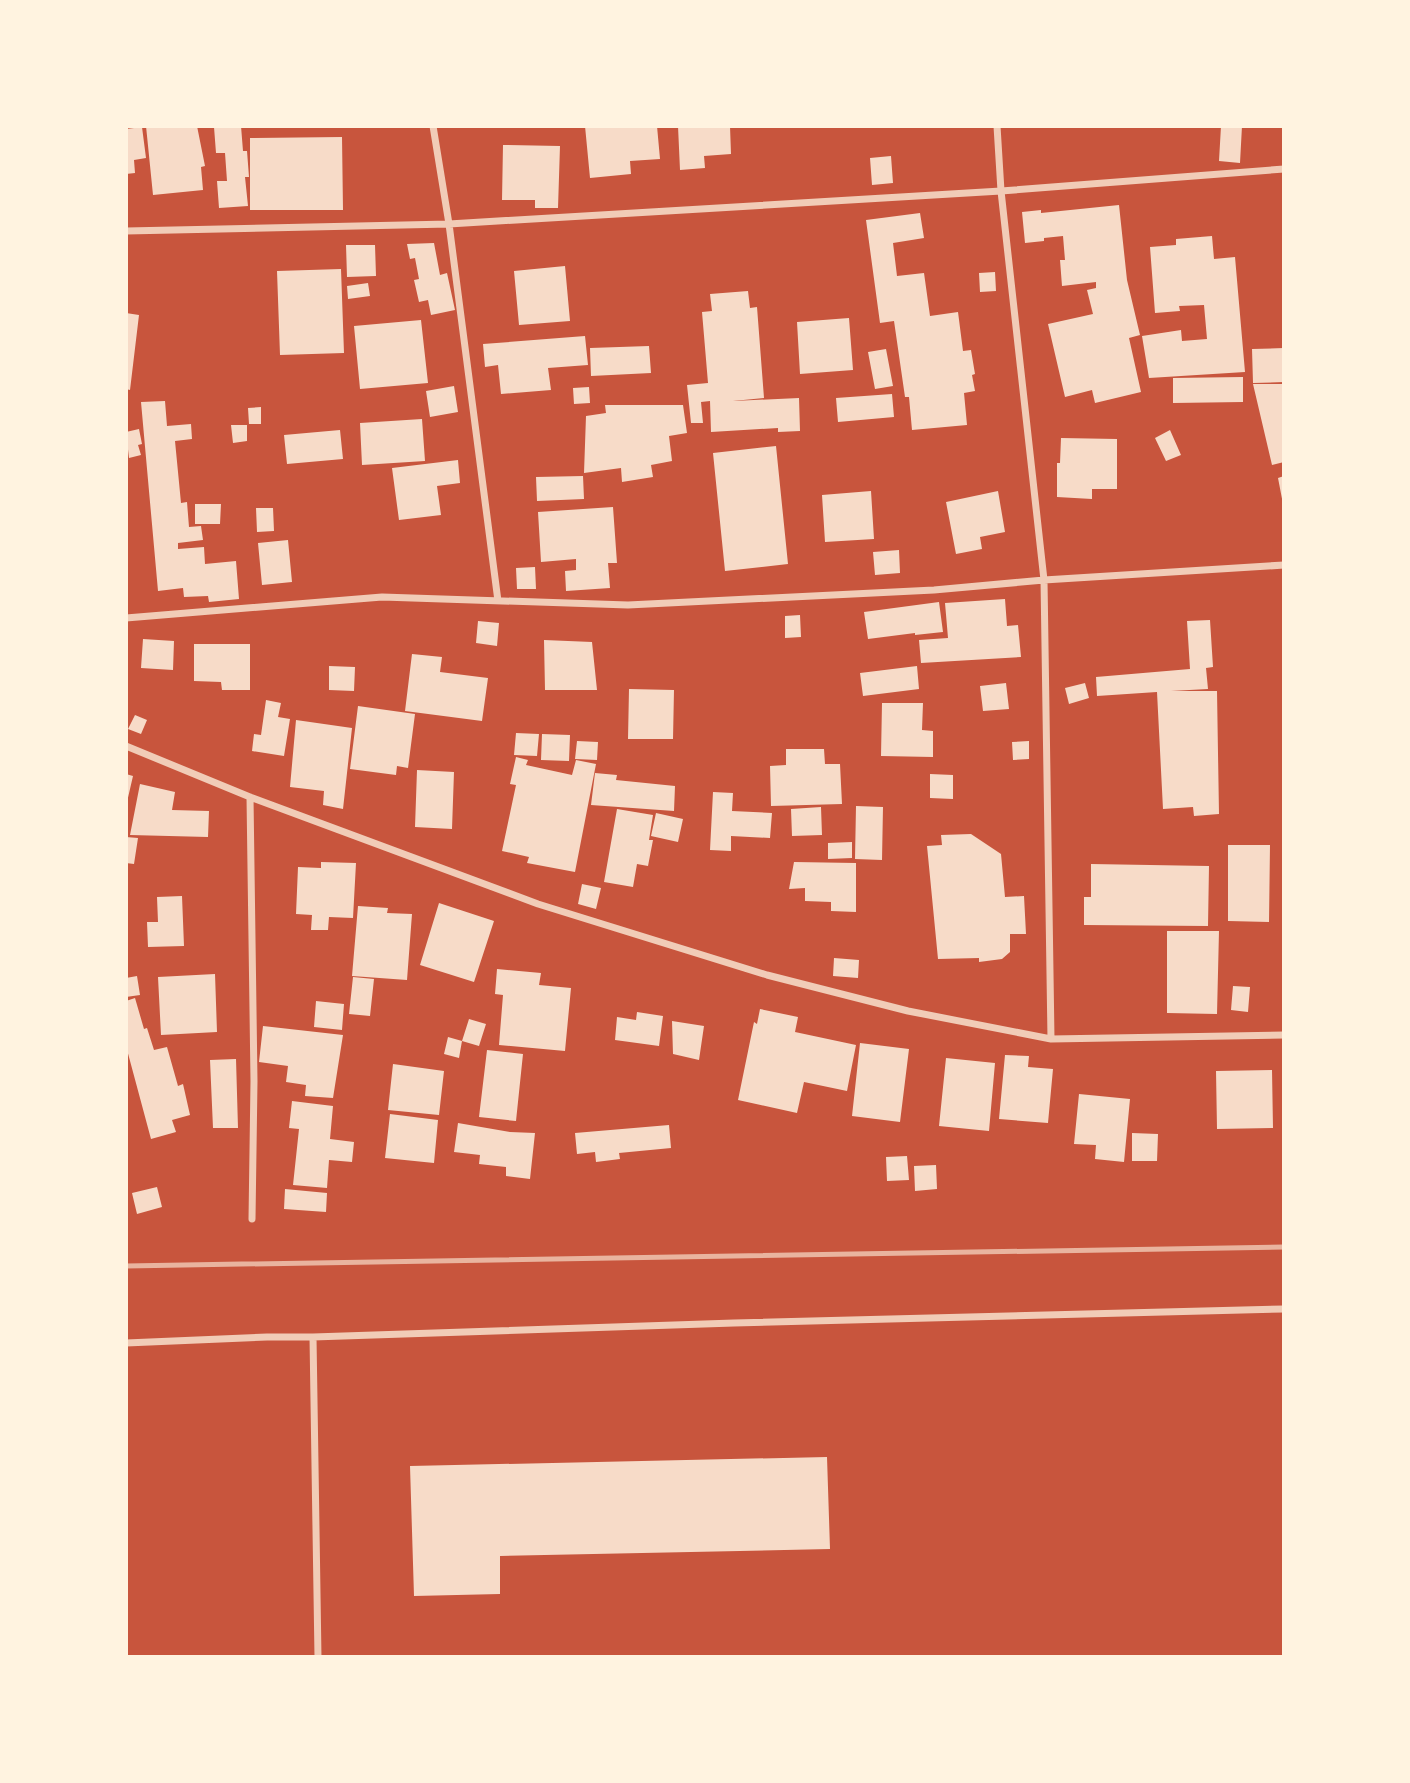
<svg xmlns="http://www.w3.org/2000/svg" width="1410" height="1783" viewBox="0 0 1410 1783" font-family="'PT Sans',sans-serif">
<rect width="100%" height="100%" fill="#c8553d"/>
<path fill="#f7dbc8" d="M 146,126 L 197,126 L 205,166 L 201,167 L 203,190 L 153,195 Z
M 241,126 L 243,151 L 247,151 L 249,177 L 245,177 L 248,206 L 219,208 L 217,181 L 227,181 L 225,153 L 216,153 L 214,127 Z
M 585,126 L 657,126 L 660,159 L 630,161 L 631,174 L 590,178 Z
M 678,126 L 730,126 L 731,154 L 704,156 L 705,168 L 680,170 Z
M 1221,126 L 1242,126 L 1240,163 L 1219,161 Z
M 142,127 L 146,158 L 134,160 L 135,173 L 126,174 L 126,129 Z
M 342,137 L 343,210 L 250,210 L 250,138 Z
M 503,145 L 560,146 L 558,208 L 535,208 L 535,200 L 502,200 Z
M 891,156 L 893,183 L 872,185 L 870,158 Z
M 1119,205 L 1127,280 L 1140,335 L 1129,338 L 1141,392 L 1095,403 L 1092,390 L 1065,397 L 1048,324 L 1093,314 L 1087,290 L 1096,288 L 1096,282 L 1062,286 L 1060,260 L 1065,260 L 1063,236 L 1044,238 L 1044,241 L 1025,243 L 1022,212 L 1041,210 L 1041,213 Z
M 920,213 L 924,238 L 893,243 L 897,276 L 924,273 L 930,316 L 958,312 L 963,351 L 971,350 L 975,374 L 972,375 L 975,391 L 964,393 L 967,425 L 912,430 L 909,397 L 905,397 L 894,321 L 880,323 L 866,220 Z
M 1212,236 L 1214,259 L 1235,257 L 1245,372 L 1149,378 L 1142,336 L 1181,330 L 1182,341 L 1207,339 L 1204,305 L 1179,306 L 1180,311 L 1155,313 L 1150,247 L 1176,245 L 1176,239 Z
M 434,243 L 440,275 L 447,273 L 455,310 L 431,315 L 428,300 L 419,302 L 414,280 L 419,279 L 415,258 L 410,259 L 407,244 Z
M 346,245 L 375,245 L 376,276 L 347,277 Z
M 565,266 L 570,321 L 519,325 L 514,271 Z
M 341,269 L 344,353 L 280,355 L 277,271 Z
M 995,272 L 996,291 L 980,292 L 979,273 Z
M 368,283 L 370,296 L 348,299 L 347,286 Z
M 748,291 L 750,308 L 757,307 L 764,398 L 733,401 L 799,398 L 800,431 L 778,432 L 778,428 L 711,432 L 710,401 L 701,402 L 703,423 L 691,423 L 687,385 L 708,383 L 702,312 L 712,311 L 710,294 Z
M 126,313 L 139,315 L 130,390 L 126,389 Z
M 849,318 L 853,370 L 800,374 L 797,322 Z
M 421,320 L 428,383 L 360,389 L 354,326 Z
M 585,336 L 588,365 L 548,368 L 551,390 L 501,394 L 498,365 L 485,367 L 483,344 Z
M 649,346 L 651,373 L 591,376 L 590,348 Z
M 1284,348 L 1284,382 L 1253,383 L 1252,349 Z
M 886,349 L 893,386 L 875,389 L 868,352 Z
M 1243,377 L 1243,402 L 1173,403 L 1173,378 Z
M 1253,384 L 1284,384 L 1284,462 L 1272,465 Z
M 454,386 L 458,412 L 430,417 L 426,391 Z
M 589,387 L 590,403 L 574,404 L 573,388 Z
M 892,394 L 894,417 L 838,422 L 836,398 Z
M 165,401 L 167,426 L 191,424 L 192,439 L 175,441 L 181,503 L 187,502 L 189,527 L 201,526 L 203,540 L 178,543 L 178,549 L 204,547 L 205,564 L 236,561 L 239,599 L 209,602 L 208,596 L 184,597 L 183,588 L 158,591 L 141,402 Z
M 605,405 L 683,405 L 687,433 L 669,436 L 672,461 L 651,465 L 653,477 L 622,482 L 621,468 L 584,473 L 586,416 L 606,413 Z
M 261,407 L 261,424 L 249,424 L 248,408 Z
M 422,419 L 425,461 L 362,465 L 360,423 Z
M 231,425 L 247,425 L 247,441 L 233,443 Z
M 139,429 L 142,444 L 138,445 L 141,455 L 129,458 L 126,432 Z
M 340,430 L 343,459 L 287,464 L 284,435 Z
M 1170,430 L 1181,455 L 1166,461 L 1155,438 Z
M 1061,438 L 1117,439 L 1117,489 L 1092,489 L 1092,499 L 1057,497 L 1057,463 L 1060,463 Z
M 776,446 L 788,564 L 725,571 L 713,453 Z
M 458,460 L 460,483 L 437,486 L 441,515 L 399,520 L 392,468 Z
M 583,476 L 584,499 L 537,501 L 536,477 Z
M 1284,476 L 1284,504 L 1283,504 L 1278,478 Z
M 871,491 L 874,539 L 825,542 L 822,495 Z
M 998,491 L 1005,532 L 980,537 L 982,549 L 956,554 L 946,502 Z
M 195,504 L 221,504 L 220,524 L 195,524 Z
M 613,507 L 617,563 L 608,563 L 610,588 L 566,591 L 565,571 L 576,570 L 576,559 L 541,562 L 538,512 Z
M 256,508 L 273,508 L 274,531 L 257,532 Z
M 288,540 L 292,582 L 262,585 L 258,543 Z
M 899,550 L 900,573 L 875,575 L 873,552 Z
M 535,567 L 536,589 L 517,589 L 516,568 Z
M 1005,599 L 1007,626 L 1018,625 L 1021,657 L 921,663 L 919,640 L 948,638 L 945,603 Z
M 939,602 L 943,632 L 915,635 L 915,633 L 868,639 L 864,612 Z
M 800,615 L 801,637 L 785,638 L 785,616 Z
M 1210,620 L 1213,667 L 1206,668 L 1208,689 L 1171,691 L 1217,691 L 1219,814 L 1194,816 L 1193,807 L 1163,809 L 1157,692 L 1097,696 L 1096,677 L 1190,669 L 1187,621 Z
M 478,621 L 499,623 L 497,646 L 476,643 Z
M 143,639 L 174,641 L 173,670 L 141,668 Z
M 544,640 L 592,642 L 597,690 L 545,690 Z
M 194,644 L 250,644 L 250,690 L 222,690 L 221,682 L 194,681 Z
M 412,654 L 442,657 L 440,672 L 488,678 L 482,721 L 405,711 Z
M 329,666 L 355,667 L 354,691 L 329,690 Z
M 917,666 L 919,689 L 863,696 L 860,673 Z
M 1006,683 L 1009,709 L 983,711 L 980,686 Z
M 1085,683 L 1089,698 L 1069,704 L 1065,688 Z
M 629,689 L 674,690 L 673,739 L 628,739 Z
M 266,700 L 281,703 L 278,717 L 290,719 L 284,756 L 252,751 L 254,734 L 261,735 Z
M 882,703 L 923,703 L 922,730 L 933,731 L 933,757 L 881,756 Z
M 358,706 L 415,714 L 408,768 L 397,766 L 396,775 L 350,769 Z
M 135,715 L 147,720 L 141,734 L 128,729 Z
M 296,720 L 352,728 L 343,809 L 323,805 L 324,791 L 290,787 Z
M 516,733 L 539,734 L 537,756 L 514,755 Z
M 542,734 L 570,735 L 569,761 L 541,760 Z
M 577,741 L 598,742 L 597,760 L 575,759 Z
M 1029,741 L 1029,759 L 1013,760 L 1012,742 Z
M 786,749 L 824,749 L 825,764 L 840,764 L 842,804 L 771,806 L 770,766 L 786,765 Z
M 516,757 L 528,760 L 526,765 L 572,775 L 576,760 L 596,764 L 575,872 L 527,863 L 529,857 L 502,851 L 516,785 L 510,784 Z
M 417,770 L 454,772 L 452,829 L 415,827 Z
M 595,773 L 617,775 L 616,780 L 675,786 L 674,811 L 591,805 Z
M 126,774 L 133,776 L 127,802 L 126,801 Z
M 930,774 L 953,775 L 953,799 L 930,798 Z
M 140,784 L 175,792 L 172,810 L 209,811 L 208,837 L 130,835 Z
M 713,792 L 733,793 L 732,811 L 772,813 L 770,838 L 731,836 L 731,851 L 710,850 Z
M 856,806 L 883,807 L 882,860 L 855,859 Z
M 821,807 L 822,835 L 792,836 L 791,809 Z
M 617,809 L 653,815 L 649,840 L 653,840 L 648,866 L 637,864 L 633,887 L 604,882 Z
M 656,813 L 683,819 L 678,842 L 651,836 Z
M 971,834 L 1001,854 L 1005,897 L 1024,896 L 1026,934 L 1010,934 L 1010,952 L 1002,959 L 979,962 L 979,958 L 938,959 L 927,846 L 942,845 L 941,835 Z
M 126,837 L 138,838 L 134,864 L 126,863 Z
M 852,842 L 852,858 L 828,859 L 828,843 Z
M 1228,845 L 1270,845 L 1269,922 L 1228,921 Z
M 321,862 L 356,863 L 353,918 L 329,917 L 328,930 L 311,930 L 312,915 L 296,914 L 298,867 L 321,868 Z
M 794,862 L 856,863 L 856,912 L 831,911 L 831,902 L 805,901 L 805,888 L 789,889 Z
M 1091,864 L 1209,866 L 1208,926 L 1084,925 L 1084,897 L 1091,897 Z
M 582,884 L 601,888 L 596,909 L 578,904 Z
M 182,896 L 184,946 L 148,947 L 147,922 L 158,922 L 157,897 Z
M 439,903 L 494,921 L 474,982 L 420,965 Z
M 358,906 L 388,908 L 387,913 L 412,914 L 407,980 L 352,976 Z
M 1167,931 L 1219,931 L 1217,1014 L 1167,1013 Z
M 834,958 L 859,960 L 858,978 L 833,976 Z
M 497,969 L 541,973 L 539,985 L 571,988 L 565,1051 L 499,1045 L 503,995 L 495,994 Z
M 215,974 L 217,1032 L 161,1035 L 158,977 Z
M 137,976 L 140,995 L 126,997 L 126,978 Z
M 353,977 L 374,979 L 370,1016 L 349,1014 Z
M 1233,986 L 1250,987 L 1248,1012 L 1231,1010 Z
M 135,998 L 144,1029 L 147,1028 L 154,1050 L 167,1047 L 178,1086 L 183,1084 L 190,1115 L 172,1120 L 176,1132 L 151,1139 L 126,1046 L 126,1001 Z
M 316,1001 L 344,1004 L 342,1030 L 314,1027 Z
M 760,1009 L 798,1017 L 795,1032 L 856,1045 L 847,1091 L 804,1082 L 797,1113 L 738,1100 L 754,1022 L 757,1024 Z
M 637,1012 L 663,1016 L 659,1046 L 615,1040 L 617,1017 L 636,1020 Z
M 469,1019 L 486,1024 L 479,1046 L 462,1041 Z
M 672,1021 L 704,1026 L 699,1060 L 673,1054 Z
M 263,1026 L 343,1035 L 333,1098 L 305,1096 L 306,1085 L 286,1082 L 288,1066 L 259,1062 Z
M 448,1037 L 462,1041 L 459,1058 L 444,1054 Z
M 860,1043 L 909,1049 L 900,1122 L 852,1116 Z
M 487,1050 L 523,1054 L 516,1121 L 479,1117 Z
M 1005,1055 L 1029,1056 L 1028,1067 L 1053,1069 L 1048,1123 L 999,1119 Z
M 946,1058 L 995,1063 L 989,1131 L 939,1126 Z
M 236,1059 L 238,1128 L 213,1128 L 210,1060 Z
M 393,1064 L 444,1071 L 439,1115 L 388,1110 Z
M 1272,1070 L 1273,1128 L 1217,1129 L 1216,1071 Z
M 1079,1094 L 1130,1099 L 1124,1162 L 1095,1159 L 1096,1145 L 1074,1144 Z
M 292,1101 L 333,1106 L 330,1139 L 354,1142 L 352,1162 L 329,1160 L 327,1188 L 293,1185 L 299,1129 L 289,1128 Z
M 390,1114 L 438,1120 L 434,1163 L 385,1158 Z
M 458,1123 L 510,1132 L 535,1133 L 530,1179 L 506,1176 L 506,1167 L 479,1164 L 480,1155 L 454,1152 Z
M 669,1125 L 671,1148 L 619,1153 L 620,1159 L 596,1162 L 595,1152 L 577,1154 L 575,1133 Z
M 1132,1133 L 1158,1134 L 1157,1161 L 1132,1161 Z
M 907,1156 L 909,1180 L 887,1181 L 886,1157 Z
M 936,1165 L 937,1189 L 915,1191 L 914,1166 Z
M 157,1187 L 162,1207 L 137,1214 L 132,1193 Z
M 285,1189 L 327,1193 L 326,1212 L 284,1209 Z
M 827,1457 L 830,1549 L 500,1556 L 500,1594 L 414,1596 L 410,1466 Z"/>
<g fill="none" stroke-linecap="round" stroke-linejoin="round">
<path stroke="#f1ccb7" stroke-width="7" d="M 433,126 L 449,224 L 498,601
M 997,126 L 1001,191 L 1044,580 L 1051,1039
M 126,231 L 449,224 L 1001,191 L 1284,169
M 126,618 L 382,597 L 628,605 L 934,590 L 1044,580 L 1284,565
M 126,746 L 250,797 L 538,904 L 767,975 L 908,1011 L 1051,1039 L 1284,1035
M 250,797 L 254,1081 L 252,1219
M 313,1337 L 318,1657
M 126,1343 L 267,1337 L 313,1337 L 734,1323 L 1284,1309"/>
<path stroke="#e9b49f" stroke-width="5" d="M 126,1266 L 1284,1247"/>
</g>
<rect width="1410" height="1783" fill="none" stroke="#fff3e0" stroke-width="256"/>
</svg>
